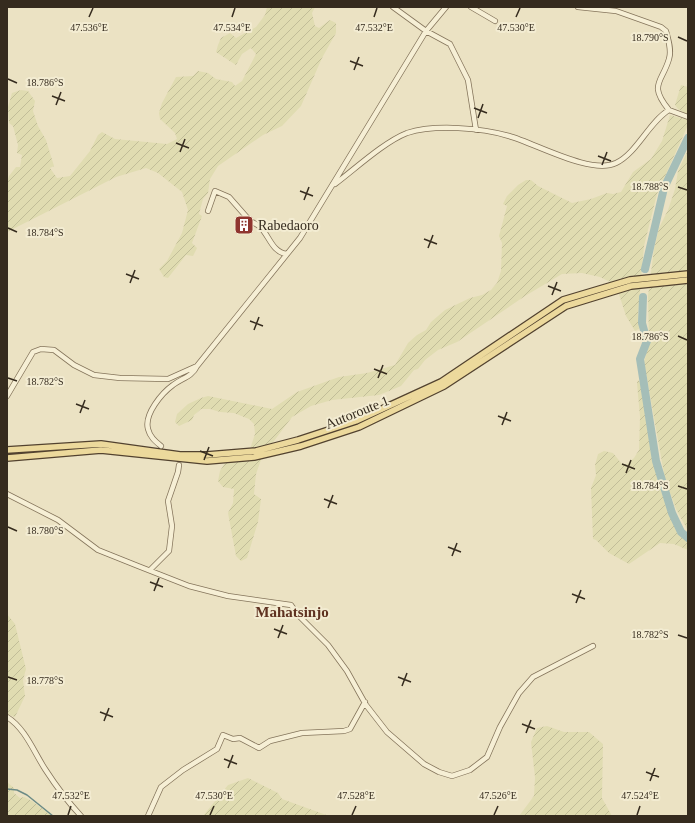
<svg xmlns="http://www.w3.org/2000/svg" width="695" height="823" viewBox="0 0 695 823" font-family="'Times New Roman',serif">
<defs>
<pattern id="farmland-furrows" width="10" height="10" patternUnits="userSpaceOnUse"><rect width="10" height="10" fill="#e0dcb1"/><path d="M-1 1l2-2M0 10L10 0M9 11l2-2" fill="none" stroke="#c1bd98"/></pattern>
</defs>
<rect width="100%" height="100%" fill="#ebe2c3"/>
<path fill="url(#farmland-furrows)" d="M 267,7 L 315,7 L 312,13 L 315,26 L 319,28 L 330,20 L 336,23 L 336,33 L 322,58 L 301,106 L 282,126 L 263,135 L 218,166 L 210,179 L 208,193 L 203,199 L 199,214 L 202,216 L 192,243 L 197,248 L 193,256 L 186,255 L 168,278 L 164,277 L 159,269 L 167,261 L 182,233 L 188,210 L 182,192 L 158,173 L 146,168 L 116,177 L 7,232 L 7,182 L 9,176 L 16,167 L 20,167 L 22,155 L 17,153 L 18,145 L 13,126 L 9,123 L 8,107 L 12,93 L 21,90 L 28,91 L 35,101 L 33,111 L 38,126 L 46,140 L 54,166 L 50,168 L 57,178 L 70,176 L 90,151 L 98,135 L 102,132 L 115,139 L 167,144 L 177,139 L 175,133 L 160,119 L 159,113 L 162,103 L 176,77 L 193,76 L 198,71 L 208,73 L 216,79 L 232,82 L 235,86 L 242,81 L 256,54 L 251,48 L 242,54 L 236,65 L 216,52 L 218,45 L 221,38 L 230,33 L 236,38 L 256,27 L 265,15 Z
M 681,85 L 688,87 L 688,115 L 678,109 L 675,105 Z
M 670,115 L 688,120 L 688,125 L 657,194 L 644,246 L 638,314 L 639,329 L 635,331 L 626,316 L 616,285 L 600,277 L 582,273 L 562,274 L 525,296 L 457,342 L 438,350 L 425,360 L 418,369 L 414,370 L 401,386 L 379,395 L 332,400 L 311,406 L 292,417 L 262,457 L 256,474 L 254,494 L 261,499 L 258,522 L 247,558 L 241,561 L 236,556 L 228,513 L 233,503 L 234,489 L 223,487 L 218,481 L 220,471 L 228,458 L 243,458 L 249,452 L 255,434 L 254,424 L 249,419 L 234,413 L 220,412 L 210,409 L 201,409 L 194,415 L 192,420 L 179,426 L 175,422 L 177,414 L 188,404 L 201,398 L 208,396 L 272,409 L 297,392 L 339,377 L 367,373 L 395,365 L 408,343 L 417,335 L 426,330 L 431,322 L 445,310 L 470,298 L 482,295 L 491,290 L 497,283 L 501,271 L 502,243 L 499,236 L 507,206 L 503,204 L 507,196 L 518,185 L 526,180 L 531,180 L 538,186 L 572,203 L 591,199 L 607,193 L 613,194 L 621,192 L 633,172 L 651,159 L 662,141 Z
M 688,150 L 688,531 L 676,509 L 665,479 L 644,362 L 649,344 L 648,296 L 654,249 L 659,228 L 668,210 L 675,189 L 678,171 Z
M 638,380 L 642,384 L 644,404 L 652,445 L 652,457 L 661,491 L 674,523 L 680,533 L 688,540 L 688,550 L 674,544 L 660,543 L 629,564 L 609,553 L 596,540 L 593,539 L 591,488 L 596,475 L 595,465 L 598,454 L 604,451 L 613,453 L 622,464 L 627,464 L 634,458 L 639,450 L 640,417 L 637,383 Z
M 7,614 L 15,624 L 26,669 L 23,680 L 25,696 L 15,717 L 7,714 Z
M 547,726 L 564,732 L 589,732 L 603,744 L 602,798 L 612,816 L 519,816 L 534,796 L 535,777 L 531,742 L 537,728 Z
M 248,778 L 278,793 L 282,799 L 329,816 L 203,816 L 228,785 Z
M 7,782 L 14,788 L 14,793 L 20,798 L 24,797 L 32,801 L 52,816 L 7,816 Z"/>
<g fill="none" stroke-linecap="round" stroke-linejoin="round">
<path stroke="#6c8b86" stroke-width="1.5" d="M 7,789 L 17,790 L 27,795 L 53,816"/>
<path stroke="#a5beb8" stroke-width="8" d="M 645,269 L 664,188 L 688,138
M 643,297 L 642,323 L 647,341 L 640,359 L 656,461 L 672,513 L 681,532 L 688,538"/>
<defs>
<path id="minor" d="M 393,7 L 426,31 L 450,44 L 468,80 L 476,130
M 471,7 L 495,21
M 578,7 L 616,11 L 661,27 L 666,31 C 668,39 672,50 669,59 C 662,83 648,84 669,110
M 335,184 C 355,169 384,142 407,133 C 435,124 482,128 509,136 C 537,144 591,175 616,163 C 637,153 649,122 669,110 L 688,117
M 208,211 L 215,191 L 229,197 L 251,222 C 269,226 268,252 287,254
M 7,396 L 33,352 L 41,349 L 54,350 L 74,365 L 94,375 L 120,378 L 168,379 L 197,366 L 300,238 L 426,31 L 446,7
M 161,446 C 155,441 150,437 148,429 C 144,414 162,393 173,385 C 182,378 192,377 197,366
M 7,494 L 58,520 L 98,550 L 138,566 L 189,586 L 228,596 L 291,605 L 298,615 L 328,645 L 347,671 L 366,705 L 387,732 L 424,764 L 439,772 L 452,776 L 470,770 L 487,757 L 500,727 L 519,693 L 533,677 L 593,646
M 150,570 L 169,551 L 172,526 L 168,501 L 178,472 L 179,465
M 7,717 C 25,728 34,752 45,769 C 56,786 67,801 81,816
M 148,816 L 161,787 L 183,770 L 217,749 L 223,735 L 233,739 L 240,738 L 259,748 L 270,741 L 302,733 L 344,731 L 350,729 L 365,702"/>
<path id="major" d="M 7,450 L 101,444 L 180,455 L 207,455 L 256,451 L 298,440 L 356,421 L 441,382 L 563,300 L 630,280 L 688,274
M 7,458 L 101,450 L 207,461 L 254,457 L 301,446 L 359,427 L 444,386 L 566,306 L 631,286 L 688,280"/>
</defs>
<use href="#minor" stroke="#84745b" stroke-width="6"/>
<use href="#major" stroke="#52422f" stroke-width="8"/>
<use href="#minor" stroke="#f6efd5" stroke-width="4.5"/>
<use href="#major" stroke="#ecd99c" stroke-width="5.5"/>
</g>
<path fill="none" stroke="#352b1e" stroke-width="1.5" d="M 89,17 L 93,8M 232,17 L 235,8M 374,17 L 377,8M 516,17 L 520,8M 678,37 L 687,41M 350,61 L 363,66M 354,70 L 359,57M 8,79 L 17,83M 52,96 L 65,101M 56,105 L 61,92M 474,108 L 487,113M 478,118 L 483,104M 176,143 L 189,148M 180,152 L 185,139M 598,156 L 611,161M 602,165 L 607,152M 678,187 L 687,190M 300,191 L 313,196M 304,200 L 309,187M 8,228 L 17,232M 424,239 L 437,244M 428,248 L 433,235M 126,274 L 139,279M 130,283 L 135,270M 548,286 L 561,291M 552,295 L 557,282M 250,321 L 263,326M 254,330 L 259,317M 678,336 L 687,340M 374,369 L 387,374M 8,378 L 17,381M 378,378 L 383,365M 76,404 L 89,409M 80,413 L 85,400M 498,416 L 511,421M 502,425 L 507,412M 200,451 L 213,456M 204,460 L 209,447M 622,464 L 635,469M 626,473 L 631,460M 678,486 L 687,489M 324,499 L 337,504M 328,508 L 333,495M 8,527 L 17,531M 448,547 L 461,552M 452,556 L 457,543M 150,582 L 163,587M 154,591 L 159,578M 572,594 L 585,599M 576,603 L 581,590M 274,629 L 287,634M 678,635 L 687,638M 278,638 L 283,625M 8,677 L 17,680M 398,677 L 411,682M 402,686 L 407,673M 100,712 L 113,717M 104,721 L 109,708M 522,724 L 535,729M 526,733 L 531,720M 224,759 L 237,764M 228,768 L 233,755M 646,772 L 659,777M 650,781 L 655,768M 68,815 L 71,806M 210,815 L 214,806M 352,815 L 356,806M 494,815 L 498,806M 637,815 L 640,806"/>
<defs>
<symbol id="building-square" viewBox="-11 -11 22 22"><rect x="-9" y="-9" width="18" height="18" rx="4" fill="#8f352f" stroke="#f3ecd2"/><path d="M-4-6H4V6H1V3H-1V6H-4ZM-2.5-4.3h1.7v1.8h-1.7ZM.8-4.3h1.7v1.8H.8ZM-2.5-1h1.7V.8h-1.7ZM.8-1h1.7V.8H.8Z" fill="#fff"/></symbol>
</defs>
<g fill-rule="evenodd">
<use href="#building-square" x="233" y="214" width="22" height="22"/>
</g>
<g text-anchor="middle" stroke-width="4" stroke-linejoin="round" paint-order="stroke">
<g font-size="14" fill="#352b1e" stroke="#f3ecd2" text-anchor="start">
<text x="258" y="230">Rabedaoro</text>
</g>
<g font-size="14" fill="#352b1e" stroke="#f3ecd2">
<text transform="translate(357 412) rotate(-22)" y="5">Autoroute 1</text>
</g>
<g font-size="15" font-weight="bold" fill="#5f3220" stroke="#f3ecd2">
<text x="292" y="617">Mahatsinjo</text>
</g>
</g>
<g font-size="10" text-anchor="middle" fill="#352b1e" stroke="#f3ecd2" stroke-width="4" stroke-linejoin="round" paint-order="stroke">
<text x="89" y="31">47.536°E</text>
<text x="232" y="31">47.534°E</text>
<text x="374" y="31">47.532°E</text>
<text x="516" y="31">47.530°E</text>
<text x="650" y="41">18.790°S</text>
<text x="45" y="86">18.786°S</text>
<text x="650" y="190">18.788°S</text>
<text x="45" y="236">18.784°S</text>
<text x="650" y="340">18.786°S</text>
<text x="45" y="385">18.782°S</text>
<text x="650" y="489">18.784°S</text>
<text x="45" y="534">18.780°S</text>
<text x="650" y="638">18.782°S</text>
<text x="45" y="684">18.778°S</text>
<text x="71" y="799">47.532°E</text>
<text x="214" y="799">47.530°E</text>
<text x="356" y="799">47.528°E</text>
<text x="498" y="799">47.526°E</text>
<text x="640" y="799">47.524°E</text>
</g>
<rect width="695" height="823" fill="none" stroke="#352b1e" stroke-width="16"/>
</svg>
